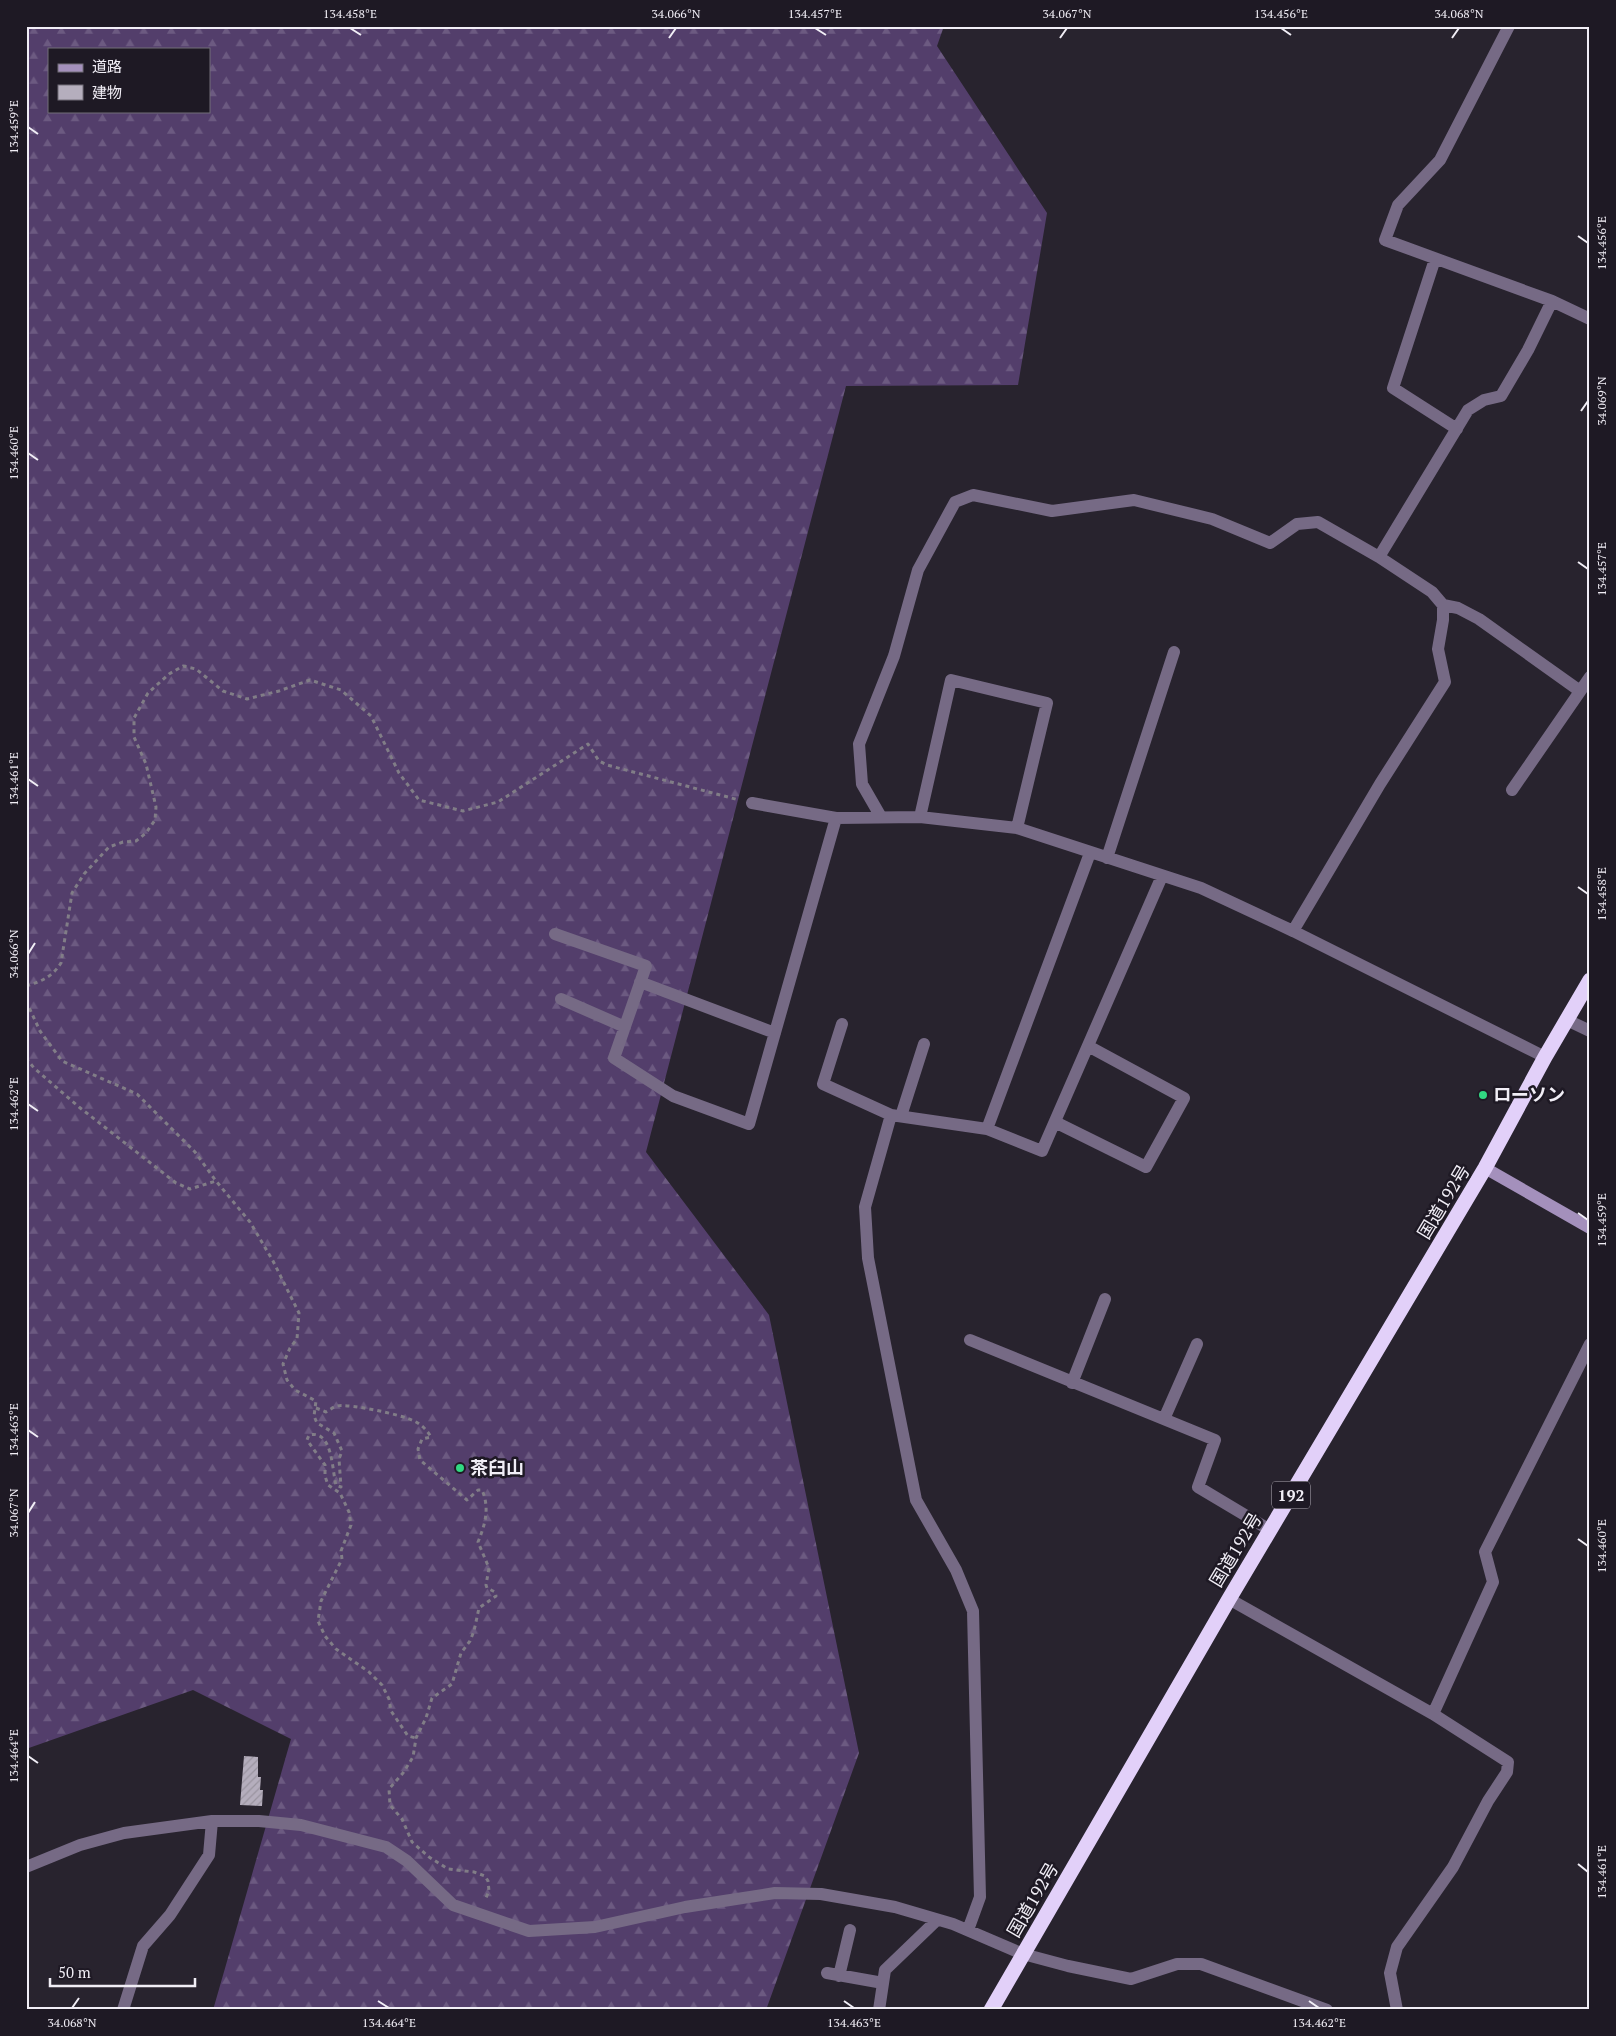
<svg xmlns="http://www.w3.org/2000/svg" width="1616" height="2036" viewBox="0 0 1616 2036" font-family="'PT Serif','Noto Sans JP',serif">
<defs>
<pattern id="forest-firs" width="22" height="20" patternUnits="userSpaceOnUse" patternTransform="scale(1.25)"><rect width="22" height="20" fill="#533e6b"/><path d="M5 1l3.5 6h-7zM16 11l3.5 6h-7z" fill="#6c5a81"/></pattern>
<pattern id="building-hatch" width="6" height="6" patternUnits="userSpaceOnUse" patternTransform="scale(1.25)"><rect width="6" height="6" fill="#b5aebd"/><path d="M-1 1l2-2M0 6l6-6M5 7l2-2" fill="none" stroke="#9a94a0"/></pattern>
</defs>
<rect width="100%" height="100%" fill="#28232e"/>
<path fill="url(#forest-firs)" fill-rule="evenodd" d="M 26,26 L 944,26 L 937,46 L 1047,213 L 1018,385 L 846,386 L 646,1152 L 769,1315 L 859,1753 L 766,2010 L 213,2010 L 291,1739 L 193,1690 L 26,1749 ZM 49,49 L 209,49 L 209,111 L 49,111 Z"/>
<path fill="url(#building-hatch)" d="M 244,1756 L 258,1757 L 258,1777 L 261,1777 L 260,1790 L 263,1790 L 262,1806 L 240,1805 Z"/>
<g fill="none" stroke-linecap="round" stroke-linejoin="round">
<path stroke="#817d87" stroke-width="3" stroke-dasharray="4 4" stroke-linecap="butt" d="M 26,986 C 42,981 52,977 61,963 L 72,893 L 84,874 L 109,847 L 123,842 L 136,841 L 146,833 L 155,820 L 156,807 L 146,764 L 134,737 L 134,718 L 148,693 L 169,674 L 183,666 L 196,669 L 223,691 L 247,699 L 279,691 L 310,680 L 341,690 L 371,716 L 399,773 L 419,800 L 463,811 L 498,802 L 588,744 L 599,761 L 607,765 L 739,800
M 26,1001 L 40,1031 L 62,1061 L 137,1094 L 195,1152 L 216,1181 L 250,1222 L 273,1261 L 299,1313 L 297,1339 L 290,1348 L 283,1364 L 287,1380 L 295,1390 L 316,1401 L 314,1416 L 317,1423 L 334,1433 L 342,1451 L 339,1459 L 341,1487 L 336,1485 C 332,1471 333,1429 309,1435 L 307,1440 L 325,1465 L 325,1476 L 328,1485 L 340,1493 L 349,1512 L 351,1525 L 341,1551 L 342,1559 L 321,1601 L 318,1621 L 325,1636 L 336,1649 L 369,1672 L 382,1685 L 389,1699 L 391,1711 L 408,1736 L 416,1738
M 26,1058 L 34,1068 L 79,1107 L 176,1183 L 190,1189 L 216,1181
M 316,1408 L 326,1412 C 330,1410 333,1407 337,1406 C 348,1403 403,1415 414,1421 C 421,1424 427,1430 431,1437 L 422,1439 L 418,1449 L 420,1460 L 467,1500 L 478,1490 L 482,1490 C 490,1508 485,1525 478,1542 L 489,1568 L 486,1585 L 487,1588 L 495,1592 L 496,1596 L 479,1608 L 474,1631 L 470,1641 L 461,1653 L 452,1684 L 432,1698 L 426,1718 L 416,1738 L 413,1757 L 403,1773 L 389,1789 L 390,1805 L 402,1819 L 412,1842 L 429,1857 L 448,1869 L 474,1872 L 485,1876 L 488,1881 L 489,1891 L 485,1900"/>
<path stroke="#766a85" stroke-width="12" d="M 1509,26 L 1440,160 L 1398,205 L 1385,240 L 1552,301
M 1435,259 L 1393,388 L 1457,429
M 1443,605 L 1458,608 L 1479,619 L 1580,691
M 1512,790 L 1590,677
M 752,803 L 836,818 L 920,817 L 1017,828 L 1201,888 L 1293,931 L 1545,1057
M 881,817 L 862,784 L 859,744 L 894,656 L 918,570 L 955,502 L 973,495 L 1052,511 L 1134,500 L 1212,519 L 1270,543 L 1297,524 L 1318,522 L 1379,557
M 920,817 L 951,680 L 1047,703 L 1017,828
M 1107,858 L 1174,652
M 1293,931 L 1380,784 L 1445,682 L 1438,649 L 1443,620 L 1443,605 L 1432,592 L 1379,557 L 1468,410 L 1484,400 L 1501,396 L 1528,350 L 1552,301 L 1590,319
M 555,934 L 646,966 L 614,1058 L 673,1096 L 749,1124 L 836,818
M 640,982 L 775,1033
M 561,999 L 625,1027
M 1567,1020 L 1590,1031
M 842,1024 L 823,1084 L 891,1115 L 987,1129 L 1042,1151 L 1162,876
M 891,1115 L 865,1207 L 868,1258 L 916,1500 L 956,1570 L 973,1611 L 980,1897 L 968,1930
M 901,1116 L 924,1044
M 1055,1122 L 1146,1167 L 1184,1098 L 1088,1046
M 987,1129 L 1090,853
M 970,1340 L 1215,1440 L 1198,1487 L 1270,1530
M 1072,1383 L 1105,1299
M 1164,1419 L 1197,1344
M 1229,1599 L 1433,1714 L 1508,1762 L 1507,1772 L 1488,1801 L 1453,1867 L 1397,1947 L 1390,1973 L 1397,2010
M 1433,1714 L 1493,1582 L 1485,1552 L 1590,1344
M 26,1867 L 80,1845 L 124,1833 L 212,1821 L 259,1821 L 301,1825 L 386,1847 L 407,1861 L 453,1905 L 529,1931 L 595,1927 L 685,1907 L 775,1893 L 821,1894 L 895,1907 L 953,1924 L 1023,1954 L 1068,1966 L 1131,1979 L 1177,1964 L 1201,1964 L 1327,2010
M 827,1973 L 883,1983
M 839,1976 L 850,1930
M 123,2010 L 143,1946 L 170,1915 L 209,1855 L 212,1821
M 879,2010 L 885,1970 L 937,1920"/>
<path stroke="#a490bc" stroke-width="12" d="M 1485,1168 L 1590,1228"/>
<path stroke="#e2d0f9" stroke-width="15" d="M 991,2010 L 1229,1599 L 1485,1168 L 1545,1057 L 1590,980"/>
</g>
<path fill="none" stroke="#f1eef6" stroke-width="2" d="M 350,28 L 361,35M 815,28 L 826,35M 1281,28 L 1291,35M 669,38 L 676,28M 1060,38 L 1067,28M 1452,38 L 1459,28M 28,127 L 38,134M 1578,236 L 1588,243M 1581,411 L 1588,401M 28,453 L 38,460M 1578,562 L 1588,569M 28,779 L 38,786M 1578,887 L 1588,894M 28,954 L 35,943M 28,1104 L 38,1111M 1578,1213 L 1588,1220M 28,1430 L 38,1437M 28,1513 L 35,1502M 1578,1539 L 1588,1546M 28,1756 L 38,1763M 1578,1864 L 1588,1872M 378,2001 L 389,2008M 844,2001 L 854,2008M 1309,2001 L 1319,2008M 72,2008 L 79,1998"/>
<g fill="#31d882" stroke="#1e1924" stroke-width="2">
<circle cx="1483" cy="1095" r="5"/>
<circle cx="460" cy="1468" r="5"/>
</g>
<g text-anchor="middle" stroke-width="5" stroke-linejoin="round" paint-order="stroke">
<rect fill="#1e1924" stroke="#b2aeb7" stroke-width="1" x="1272" y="1481.5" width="38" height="27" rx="4"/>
<g font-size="16" font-weight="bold" fill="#f1eef6">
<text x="1291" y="1501">192</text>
</g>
<g font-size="18" font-weight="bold" fill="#f1eef6" stroke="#1e1924" text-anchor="start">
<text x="1493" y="1101">ローソン</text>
<text x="470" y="1474">茶臼山</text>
</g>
<g font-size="18" fill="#f1eef6" stroke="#1e1924">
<text transform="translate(1444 1202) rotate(-59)" y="6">国道192号</text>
<text transform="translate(1236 1550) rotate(-59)" y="6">国道192号</text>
<text transform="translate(1033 1900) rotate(-60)" y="6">国道192号</text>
</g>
</g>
<rect width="1616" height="2036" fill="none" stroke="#1e1924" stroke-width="55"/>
<rect x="48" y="48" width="162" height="65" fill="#1e1924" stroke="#726e78"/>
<rect x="58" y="64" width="25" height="8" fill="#a490bc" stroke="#726e78"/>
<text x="92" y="72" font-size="15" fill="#f1eef6">道路</text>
<rect x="58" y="85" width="25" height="15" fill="#b5aebd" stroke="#726e78"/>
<text x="92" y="98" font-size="15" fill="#f1eef6">建物</text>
<path d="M50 1978v8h145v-8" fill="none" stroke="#f1eef6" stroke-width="2.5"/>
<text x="58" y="1978" font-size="15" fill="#f1eef6" stroke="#1e1924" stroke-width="4" paint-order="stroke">50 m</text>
<rect x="28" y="28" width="1560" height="1980" fill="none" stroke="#f1eef6" stroke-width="2"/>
<g font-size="12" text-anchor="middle" fill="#f1eef6">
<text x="350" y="18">134.458°E</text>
<text x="676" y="18">34.066°N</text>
<text x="815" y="18">134.457°E</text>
<text x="1067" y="18">34.067°N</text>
<text x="1281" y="18">134.456°E</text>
<text x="1459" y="18">34.068°N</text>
<text transform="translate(14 127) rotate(-90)" y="4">134.459°E</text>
<text transform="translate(1602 243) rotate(-90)" y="4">134.456°E</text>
<text transform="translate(1602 401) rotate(-90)" y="4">34.069°N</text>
<text transform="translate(14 453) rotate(-90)" y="4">134.460°E</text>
<text transform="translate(1602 569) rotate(-90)" y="4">134.457°E</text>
<text transform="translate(14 779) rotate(-90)" y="4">134.461°E</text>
<text transform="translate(1602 894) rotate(-90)" y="4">134.458°E</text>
<text transform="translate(14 954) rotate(-90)" y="4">34.066°N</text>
<text transform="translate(14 1104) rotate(-90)" y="4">134.462°E</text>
<text transform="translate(1602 1220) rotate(-90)" y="4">134.459°E</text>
<text transform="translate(14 1430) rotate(-90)" y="4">134.463°E</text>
<text transform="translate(14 1513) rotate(-90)" y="4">34.067°N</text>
<text transform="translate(1602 1546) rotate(-90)" y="4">134.460°E</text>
<text transform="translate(14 1756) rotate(-90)" y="4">134.464°E</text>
<text transform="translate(1602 1872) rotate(-90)" y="4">134.461°E</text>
<text x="72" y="2027">34.068°N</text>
<text x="389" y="2027">134.464°E</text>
<text x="854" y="2027">134.463°E</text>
<text x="1319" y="2027">134.462°E</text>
</g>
</svg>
